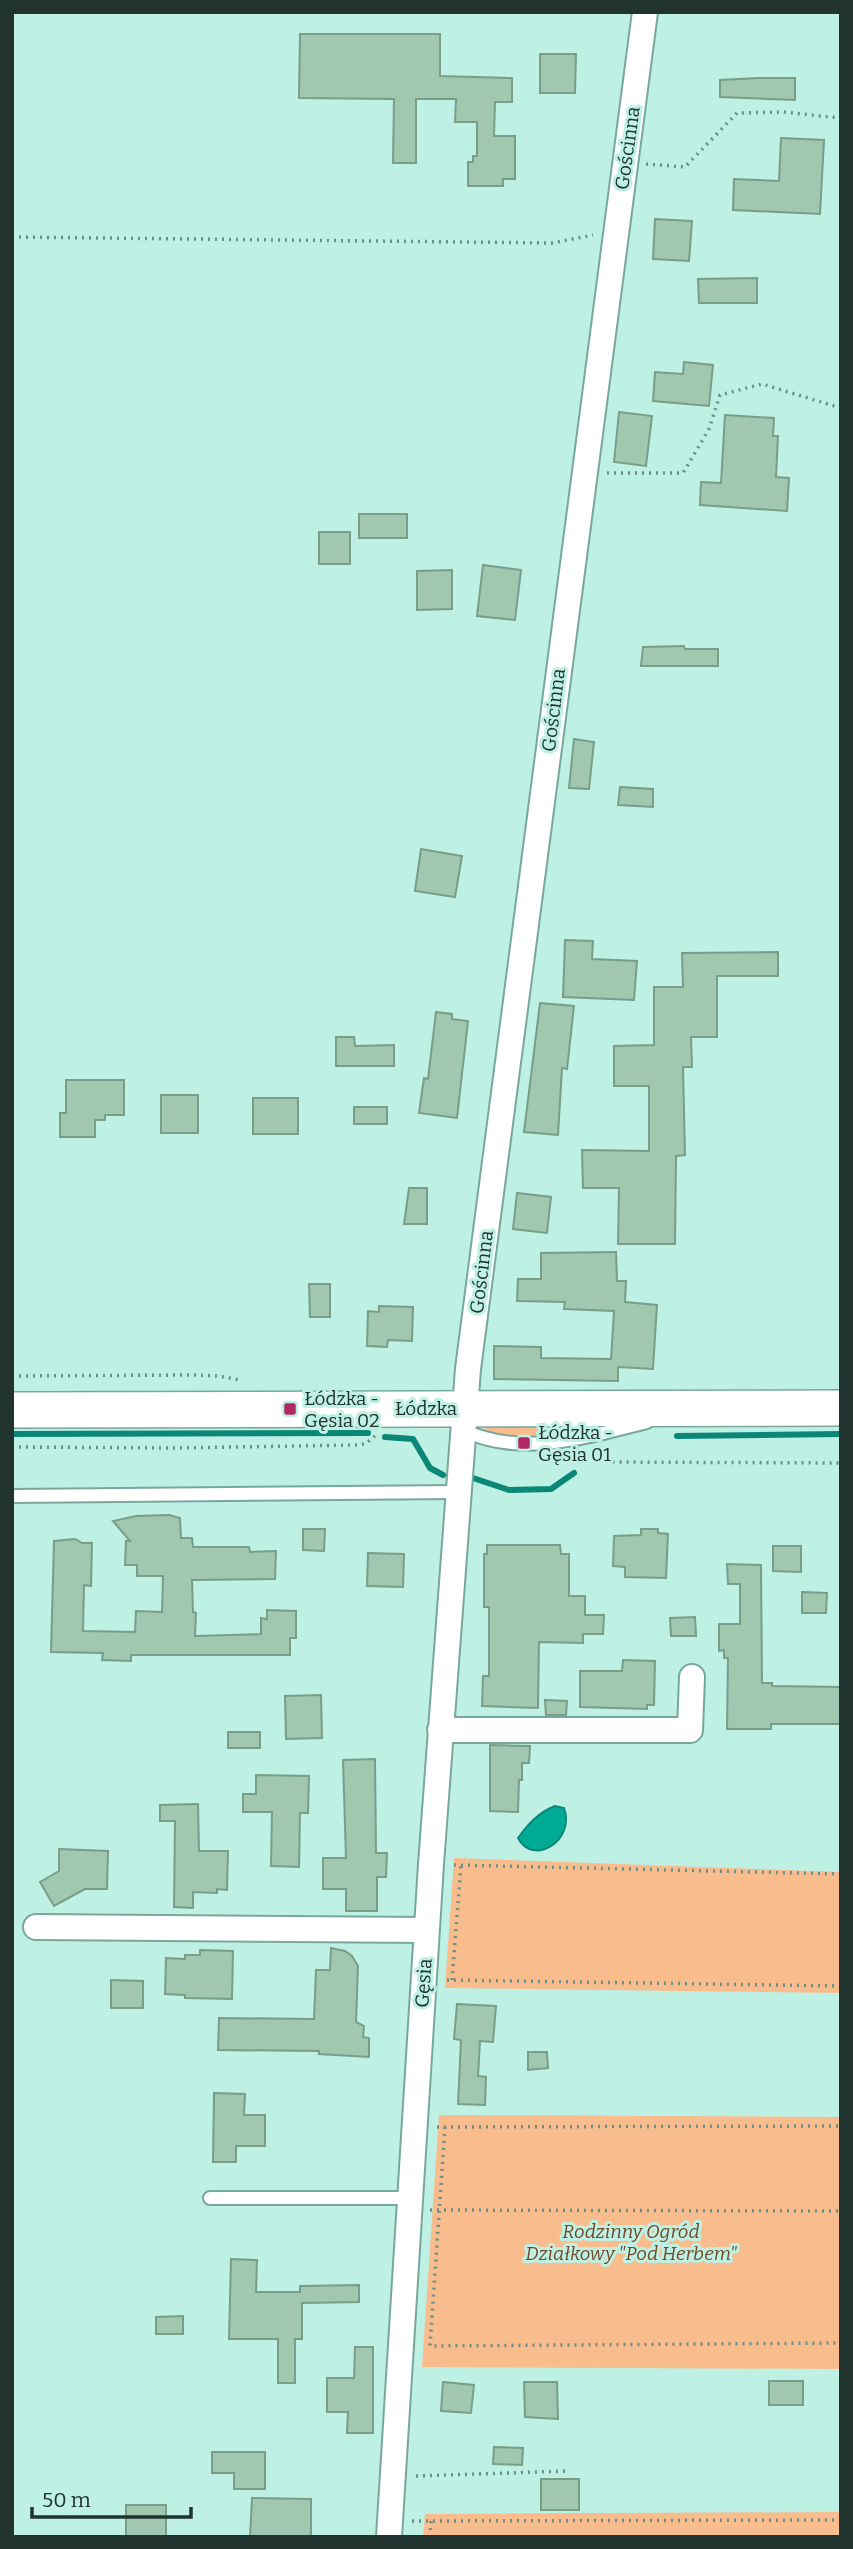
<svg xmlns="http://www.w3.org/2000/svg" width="853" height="2549" viewBox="0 0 853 2549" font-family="Bitter,serif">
<rect width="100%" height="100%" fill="#bef0e4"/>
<path fill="#f8bc8d" d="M 612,1423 L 604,1427 C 577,1433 506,1448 484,1430 L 486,1426 Z
M 454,1858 L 841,1872 L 841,1993 L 445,1988 Z
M 439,2115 L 841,2117 L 841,2369 L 422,2367 Z
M 841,2512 L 841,2537 L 423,2537 L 425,2514 Z"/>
<path fill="#00ab95" stroke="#0a8776" stroke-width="2" d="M 555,1806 L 564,1808 C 576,1840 533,1867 518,1838 C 529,1823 538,1813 555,1806 Z"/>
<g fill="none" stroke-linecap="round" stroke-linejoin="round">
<path stroke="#0a8776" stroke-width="6" d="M 12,1434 L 368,1433
M 677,1436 L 841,1434
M 385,1437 L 413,1439 L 430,1468 L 443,1475
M 473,1478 L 509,1490 L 551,1489 L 574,1473"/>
</g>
<path fill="#a0c7b0" stroke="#789e88" stroke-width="2" d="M 300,34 L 440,34 L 440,76 L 512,78 L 512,102 L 495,102 L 494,136 L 515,136 L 515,179 L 503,179 L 503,186 L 468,186 L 468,162 L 473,162 L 473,156 L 477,156 L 477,122 L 455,122 L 456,99 L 416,99 L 416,163 L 393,163 L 394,99 L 299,98 Z
M 540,54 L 576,54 L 575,93 L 540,93 Z
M 759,78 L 795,78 L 795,100 L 720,97 L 720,80 Z
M 781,138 L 824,140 L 820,214 L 733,210 L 734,179 L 779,181 Z
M 655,219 L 692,221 L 689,261 L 653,259 Z
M 757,278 L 757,303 L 699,303 L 698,279 Z
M 684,362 L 713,365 L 709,406 L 653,401 L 655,372 L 683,374 Z
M 619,412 L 652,416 L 646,466 L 614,462 Z
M 725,415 L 774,418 L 773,436 L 778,436 L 776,477 L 789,478 L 787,511 L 700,505 L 701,482 L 721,483 Z
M 359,514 L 407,514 L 407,538 L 359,538 Z
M 319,532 L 350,532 L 350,564 L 319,564 Z
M 483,565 L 521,570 L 515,620 L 477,616 Z
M 452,570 L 452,609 L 417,610 L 417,571 Z
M 684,646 L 685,649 L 718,649 L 718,666 L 641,666 L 643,647 Z
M 574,739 L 594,742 L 589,789 L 569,788 Z
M 620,787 L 653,789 L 653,807 L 618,805 Z
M 421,849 L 462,856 L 455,897 L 415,891 Z
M 565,940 L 593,941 L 592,959 L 637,961 L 634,1000 L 563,997 Z
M 778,952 L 778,976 L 717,976 L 717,1037 L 691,1037 L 692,1067 L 683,1067 L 685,1155 L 676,1156 L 675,1244 L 618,1244 L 619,1188 L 583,1188 L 582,1150 L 649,1151 L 649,1086 L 614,1086 L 614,1046 L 654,1045 L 654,987 L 683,987 L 682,953 Z
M 540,1003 L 574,1006 L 567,1069 L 562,1068 L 558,1135 L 524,1132 Z
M 436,1012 L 452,1014 L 452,1019 L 468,1021 L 457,1118 L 419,1113 L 424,1078 L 428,1079 Z
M 336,1037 L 354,1037 L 355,1046 L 394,1045 L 394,1066 L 336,1066 Z
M 66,1080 L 124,1080 L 124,1115 L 105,1115 L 105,1120 L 95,1120 L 95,1137 L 60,1137 L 60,1113 L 66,1113 Z
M 161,1095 L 198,1095 L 198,1133 L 161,1133 Z
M 253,1098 L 298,1098 L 298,1134 L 253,1134 Z
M 354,1107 L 387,1107 L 387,1124 L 354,1124 Z
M 409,1188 L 427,1188 L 427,1224 L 404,1224 Z
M 517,1193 L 551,1197 L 547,1233 L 513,1229 Z
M 616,1252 L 617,1281 L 626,1281 L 625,1302 L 657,1305 L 653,1369 L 618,1367 L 618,1381 L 494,1379 L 494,1346 L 541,1347 L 541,1358 L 611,1359 L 614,1311 L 564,1309 L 565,1302 L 517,1301 L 518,1279 L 541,1279 L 541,1253 Z
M 309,1284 L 330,1284 L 330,1317 L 310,1317 Z
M 379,1306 L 413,1307 L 412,1341 L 388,1340 L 387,1347 L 367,1346 L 368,1311 L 379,1312 Z
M 169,1515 L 180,1518 L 181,1538 L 192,1538 L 193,1547 L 249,1547 L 250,1552 L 276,1551 L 275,1579 L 192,1580 L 193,1612 L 196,1613 L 195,1636 L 261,1634 L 261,1618 L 267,1619 L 267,1610 L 296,1611 L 296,1638 L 290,1638 L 290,1655 L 131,1655 L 131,1661 L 102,1660 L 103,1653 L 51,1652 L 54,1541 L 75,1539 L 82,1543 L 92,1543 L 91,1586 L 84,1585 L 83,1631 L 135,1632 L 136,1611 L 162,1612 L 163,1576 L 137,1576 L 137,1565 L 125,1565 L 126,1541 L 130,1541 L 113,1521 L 136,1516 Z
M 303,1529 L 325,1529 L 324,1551 L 303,1550 Z
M 641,1529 L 658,1529 L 658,1533 L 668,1534 L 666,1578 L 625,1577 L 625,1567 L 613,1566 L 614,1536 L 641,1535 Z
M 487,1545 L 560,1545 L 561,1554 L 569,1554 L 569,1596 L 585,1596 L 585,1615 L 604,1615 L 603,1634 L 583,1634 L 583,1643 L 539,1642 L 538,1708 L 482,1706 L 483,1676 L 489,1676 L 489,1607 L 484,1607 L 484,1554 L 487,1554 Z
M 773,1546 L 801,1546 L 801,1572 L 773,1571 Z
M 368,1553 L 404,1554 L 403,1587 L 367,1586 Z
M 727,1564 L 761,1565 L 762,1683 L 772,1683 L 772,1686 L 841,1687 L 841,1724 L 771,1724 L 771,1729 L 727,1729 L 728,1658 L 724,1658 L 724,1650 L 719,1651 L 719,1624 L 740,1624 L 740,1584 L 728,1584 Z
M 802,1592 L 827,1593 L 826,1613 L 802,1613 Z
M 695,1617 L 696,1636 L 671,1636 L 670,1618 Z
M 623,1660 L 655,1661 L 654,1705 L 647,1705 L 647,1709 L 580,1707 L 580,1671 L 622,1671 Z
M 321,1695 L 322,1738 L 286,1739 L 285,1696 Z
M 545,1700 L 567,1701 L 566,1715 L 546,1715 Z
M 228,1732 L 260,1732 L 260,1748 L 228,1748 Z
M 490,1745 L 530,1746 L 529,1763 L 522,1763 L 522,1780 L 519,1780 L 518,1812 L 490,1811 Z
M 375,1759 L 376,1853 L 387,1853 L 386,1877 L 377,1877 L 377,1911 L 346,1911 L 346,1889 L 323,1889 L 323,1858 L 346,1858 L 343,1760 Z
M 256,1775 L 309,1776 L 308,1813 L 300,1813 L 299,1867 L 271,1866 L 272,1812 L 243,1812 L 243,1794 L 256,1794 Z
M 198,1804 L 199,1851 L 228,1851 L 227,1890 L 217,1889 L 217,1893 L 193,1892 L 193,1908 L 174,1907 L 175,1821 L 160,1821 L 160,1805 Z
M 59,1849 L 108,1851 L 107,1889 L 85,1889 L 54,1906 L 40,1882 L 59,1871 Z
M 331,1948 L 345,1951 L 352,1956 L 358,1966 L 356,2022 L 364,2026 L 363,2037 L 369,2038 L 369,2057 L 319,2054 L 319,2051 L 218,2050 L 219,2018 L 314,2019 L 316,1970 L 330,1970 Z
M 200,1950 L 233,1951 L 232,1999 L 185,1998 L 185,1995 L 165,1994 L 166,1958 L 185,1959 L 185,1955 L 200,1955 Z
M 111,1980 L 143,1981 L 143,2008 L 111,2008 Z
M 457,2004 L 496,2006 L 493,2042 L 480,2041 L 478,2076 L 486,2077 L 485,2105 L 458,2104 L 461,2040 L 454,2039 Z
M 528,2052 L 547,2052 L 548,2068 L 528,2070 Z
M 214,2093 L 245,2094 L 244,2115 L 265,2115 L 265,2146 L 236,2146 L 236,2162 L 213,2162 Z
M 231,2259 L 257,2260 L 256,2292 L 300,2292 L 300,2286 L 359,2285 L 359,2302 L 302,2303 L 302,2339 L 295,2339 L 295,2383 L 278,2383 L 278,2339 L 229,2339 Z
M 183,2316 L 183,2334 L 156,2334 L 156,2317 Z
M 355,2347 L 373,2347 L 373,2433 L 347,2433 L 348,2412 L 327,2412 L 327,2378 L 354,2378 Z
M 769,2381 L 803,2381 L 803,2405 L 769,2405 Z
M 443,2382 L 474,2385 L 471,2413 L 441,2411 Z
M 524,2382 L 557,2382 L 558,2419 L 525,2417 Z
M 494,2447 L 523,2448 L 522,2465 L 493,2464 Z
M 212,2452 L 265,2452 L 265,2489 L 234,2489 L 234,2473 L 212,2473 Z
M 541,2479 L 579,2479 L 579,2510 L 541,2510 Z
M 252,2498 L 311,2499 L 311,2537 L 250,2537 Z
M 126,2505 L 166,2505 L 166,2537 L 126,2537 Z"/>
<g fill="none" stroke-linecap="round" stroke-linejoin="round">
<defs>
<path id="service" d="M 463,1430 C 521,1458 587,1437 647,1422
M 12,1496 L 459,1492
M 210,2198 L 409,2198"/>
<path id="minor" d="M 440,1730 L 690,1730 L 692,1677
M 36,1927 L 427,1930
M 389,2537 L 431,1864 L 468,1369 L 645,12"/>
<path id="secondary" d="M 12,1410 L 841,1408"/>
</defs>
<use href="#service" stroke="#78a89d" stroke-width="16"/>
<use href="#minor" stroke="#78a89d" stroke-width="28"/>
<use href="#secondary" stroke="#78a89d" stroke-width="38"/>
<path stroke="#6c8e86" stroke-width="3.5" stroke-dasharray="2 5" stroke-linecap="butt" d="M 646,164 L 685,167 L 737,113 L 783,112 L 841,118
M 12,237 L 552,243 L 593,235
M 607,473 L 683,473 L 709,429 L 720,395 L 762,384 L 841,408
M 12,1376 L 193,1375 L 218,1376 L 240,1380
M 12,1447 L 174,1448 L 356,1445 L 365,1444 L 375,1436
M 578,1457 L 608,1462 L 841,1463
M 454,1865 L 841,1874
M 447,1980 L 841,1986
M 452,1980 L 461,1865
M 437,2127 L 841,2126
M 445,2127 L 430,2346 L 841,2343
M 430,2210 L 841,2211
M 416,2476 L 568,2471
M 412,2521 L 841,2520
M 430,2537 L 431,2521"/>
<use href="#service" stroke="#fff" stroke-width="12"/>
<use href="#minor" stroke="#fff" stroke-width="24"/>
<use href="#secondary" stroke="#fff" stroke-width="35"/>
</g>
<g fill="#b22865" stroke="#bef0e4" stroke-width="2.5">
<rect x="283" y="1402" width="14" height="14" rx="3.5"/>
<rect x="517" y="1436" width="14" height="14" rx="3.5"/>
</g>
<g text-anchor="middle" stroke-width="6" stroke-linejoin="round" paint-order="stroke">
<g font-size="19" fill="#20332f" stroke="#bef0e4">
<text transform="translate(627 148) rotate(-82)" y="7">Gościnna</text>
<text transform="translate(553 710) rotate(-83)" y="7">Gościnna</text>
<text transform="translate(481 1272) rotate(-83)" y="7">Gościnna</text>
<text x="426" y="1415">Łódzka</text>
<text transform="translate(423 1983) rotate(-86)" y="7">Gęsia</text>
</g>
<g font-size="19" fill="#20332f" stroke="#bef0e4" text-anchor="start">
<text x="304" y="1405">Łódzka -<tspan x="304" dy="22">Gęsia 02</tspan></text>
<text x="538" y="1439">Łódzka -<tspan x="538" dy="22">Gęsia 01</tspan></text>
</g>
<g font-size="19" font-style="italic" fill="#714927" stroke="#bef0e4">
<text x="631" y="2238">Rodzinny Ogród<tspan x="631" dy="22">Działkowy "Pod Herbem"</tspan></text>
</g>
</g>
<rect width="853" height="2549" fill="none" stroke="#20332f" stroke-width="28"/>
<path d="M32 2507v10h159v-10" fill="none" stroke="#20332f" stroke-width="3.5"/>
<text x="42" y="2507" font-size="21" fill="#20332f" stroke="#bef0e4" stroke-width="5" paint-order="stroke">50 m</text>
</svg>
